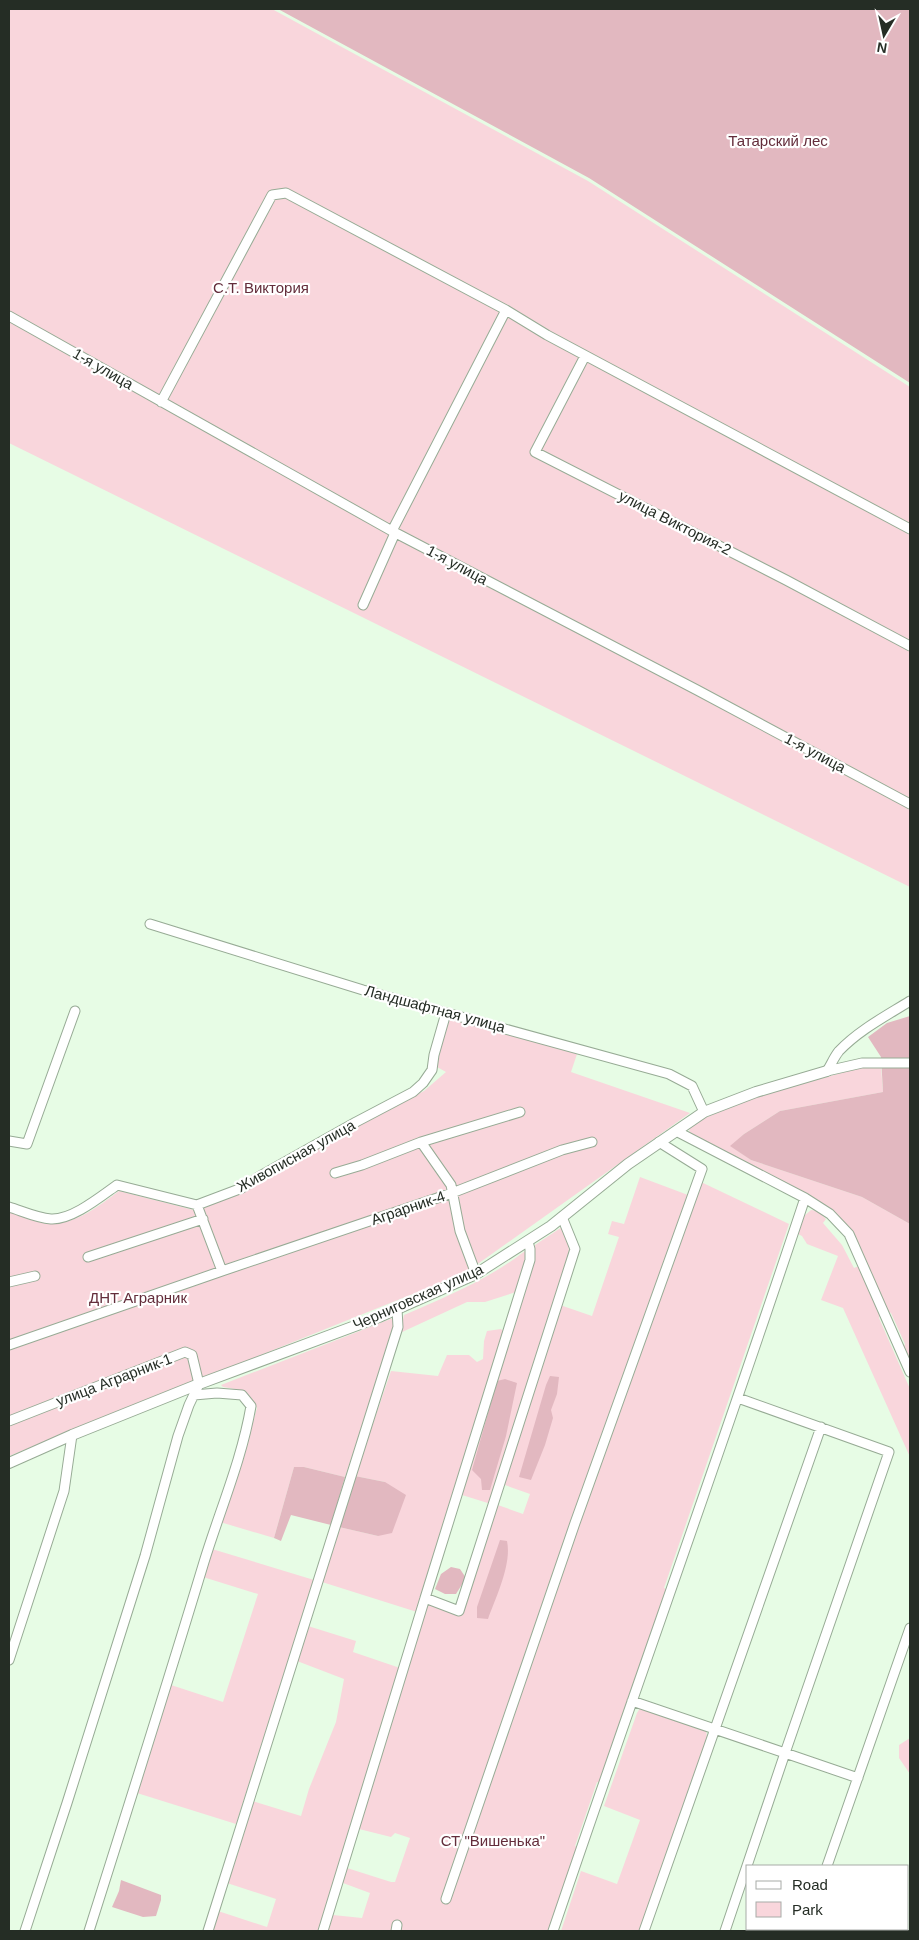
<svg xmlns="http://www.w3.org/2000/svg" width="919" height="1940" viewBox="0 0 919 1940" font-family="Arial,sans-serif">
<rect width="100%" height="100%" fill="#e7fce5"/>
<path fill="#f9d6dc" d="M 9,9 L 272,9 L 588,181 L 910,387 L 910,887 L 9,443 Z
M 459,1017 L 577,1054 L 571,1072 L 690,1113 L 465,1273 L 9,1456 L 9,1211 C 20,1215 39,1224 50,1224 C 76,1224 99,1206 119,1191 L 194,1210 L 424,1091 L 446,1072 L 437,1067 L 439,1048 L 449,1020 Z
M 862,1067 L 881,1067 L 883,1092 L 780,1111 L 744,1134 L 731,1146 L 751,1160 L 862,1197 L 910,1224 L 910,1364 L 903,1348 L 905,1344 L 891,1313 L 887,1311 L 845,1225 L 782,1183 L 692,1134 L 689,1131 L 691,1126 L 697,1121 L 759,1096 Z
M 640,1177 L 696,1198 L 701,1182 L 789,1224 L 664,1588 L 666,1589 L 600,1783 L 597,1782 L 575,1846 L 577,1847 L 550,1931 L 328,1931 L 333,1915 L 362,1918 L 370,1893 L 343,1883 L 347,1868 L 391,1882 L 395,1882 L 410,1838 L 395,1833 L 391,1837 L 359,1829 L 428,1603 L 460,1613 L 495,1504 L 523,1514 L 530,1494 L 502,1484 L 560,1305 L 592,1316 L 619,1237 L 608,1234 L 612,1221 L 624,1224 Z
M 811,1210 L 818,1211 L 826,1219 L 823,1223 L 842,1245 L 854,1268 L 859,1266 L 881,1314 L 879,1318 L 910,1389 L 910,1457 L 843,1308 L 821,1300 L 838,1256 L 807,1244 L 802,1236 L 798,1234 L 803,1217 Z
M 562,1227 C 569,1240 570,1248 568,1263 L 491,1504 L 462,1495 L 535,1260 L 535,1245 Z
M 525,1251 L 526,1260 L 516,1292 L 485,1302 L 467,1302 L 400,1333 L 404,1315 C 446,1297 489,1279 525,1251 Z
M 393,1318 L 395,1327 L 345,1477 L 304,1467 L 294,1467 L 274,1538 L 220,1522 L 251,1429 L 257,1408 C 246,1391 241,1390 223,1387 L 221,1385 Z
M 501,1329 L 504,1332 L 417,1612 L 322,1582 L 339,1527 L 378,1536 L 385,1482 L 355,1476 L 391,1371 L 438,1376 L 447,1355 L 469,1355 L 477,1362 L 483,1359 L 484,1341 L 487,1331 Z
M 212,1549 L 314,1580 L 236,1824 L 137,1793 L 171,1685 L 223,1702 L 258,1594 L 203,1577 Z
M 308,1626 L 356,1641 L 353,1652 L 400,1668 L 319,1931 L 212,1931 L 218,1911 L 267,1927 L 276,1899 L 227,1883 L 252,1801 L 301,1816 L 309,1789 L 336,1722 L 344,1679 L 297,1661 Z
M 640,1708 L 706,1731 L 707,1737 L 639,1931 L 561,1931 L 581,1871 L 617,1884 L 640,1820 L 604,1806 L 637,1713 Z
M 910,1738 L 910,1774 L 899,1758 L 899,1745 Z"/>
<path fill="#e2b8c0" d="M 278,9 L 910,9 L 910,383 L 589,178 Z
M 910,1016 L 910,1224 L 862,1197 L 751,1160 L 730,1146 L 744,1134 L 780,1111 L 883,1092 L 881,1057 L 868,1037 L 887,1023 Z
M 550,1376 L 559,1377 L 557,1394 L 551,1410 L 553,1418 L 545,1445 L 531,1480 L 519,1477 L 546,1385 Z
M 505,1379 L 517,1383 L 506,1436 L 490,1490 L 482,1490 L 481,1479 L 472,1470 L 497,1381 Z
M 294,1467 L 304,1467 L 345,1477 L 331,1525 L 291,1515 L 281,1541 L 274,1538 Z
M 355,1476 L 385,1482 L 406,1495 L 392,1533 L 378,1536 L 339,1527 Z
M 500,1540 L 507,1541 C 512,1564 496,1597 488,1619 L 477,1618 L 477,1607 Z
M 451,1567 L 460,1569 L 466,1578 L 456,1594 L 445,1594 L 435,1589 L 441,1574 Z
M 121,1880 L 161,1895 L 161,1900 L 156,1916 L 143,1917 L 112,1907 L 119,1891 Z"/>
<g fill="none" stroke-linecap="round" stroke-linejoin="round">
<defs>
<path id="minor" d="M 9,316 L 392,531 L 697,690 L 910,804
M 585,356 L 535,452 L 786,580 L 910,646
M 161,402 L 272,195 L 286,193 L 506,310 L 547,335 L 910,529
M 392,531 L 506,310
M 363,605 L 395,533
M 150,924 L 363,990 L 669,1074 L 692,1086 L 704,1112
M 827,1071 C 831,1065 834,1057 839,1051 C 859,1030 886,1016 910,1001
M 827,1071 L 862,1063 L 910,1063
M 676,1131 L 805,1198 L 830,1214 L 849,1234 L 910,1372
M 9,1141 L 27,1144 L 75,1011
M 421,1142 L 451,1185 L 460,1231 L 476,1274
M 335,1173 L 362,1165 L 421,1142 L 520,1112
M 9,1207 C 22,1211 37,1218 51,1219 C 72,1220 100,1197 117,1185 L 197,1205 L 242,1188 L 260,1176 L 356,1122 L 413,1092 L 423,1083 L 432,1070 L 434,1055 L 446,1013
M 88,1257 L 203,1219
M 222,1271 L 452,1193 L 562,1150 L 592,1142
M 9,1282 L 35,1276
M 9,1345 L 222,1271 L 197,1205
M 9,1421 L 185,1352 L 192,1355 L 199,1384 L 189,1405 L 178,1436 L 145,1556 L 67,1803 L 25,1931
M 425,1598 L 530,1260 L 530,1249 L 528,1242
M 9,1660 L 64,1491 L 72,1435
M 632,1701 L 785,1753 L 889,1452 L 738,1398
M 827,1866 L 910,1628
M 446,1899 L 575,1523 L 702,1169 L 659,1142
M 89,1931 C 128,1808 167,1685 204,1562 C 220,1510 242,1459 251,1406 L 242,1395 L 217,1393 L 194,1395
M 208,1931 L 398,1327 L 397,1309
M 323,1931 L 425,1598 L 459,1611 L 575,1249 L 562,1217
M 396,1931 L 397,1925
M 553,1931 C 636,1686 724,1443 805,1198
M 644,1931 L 821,1427
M 725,1931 L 785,1753 L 858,1778
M 804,1931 L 805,1929"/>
<path id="tertiary" d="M 9,1463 L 72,1435 L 199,1384 L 379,1317 L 476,1274 L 551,1226 L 628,1164 L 704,1112 L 756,1092 L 827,1071"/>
</defs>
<use href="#minor" stroke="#97ab95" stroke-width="11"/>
<use href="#tertiary" stroke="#97ab95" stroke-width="12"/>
<use href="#minor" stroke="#fff" stroke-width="9"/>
<use href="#tertiary" stroke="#fff" stroke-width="10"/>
</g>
<g text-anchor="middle" stroke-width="4.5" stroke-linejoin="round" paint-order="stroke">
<g font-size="15" fill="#632d3b" stroke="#fff">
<text x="778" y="146">Татарский лес</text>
<text x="261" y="293">С.Т. Виктория</text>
<text x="138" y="1303">ДНТ Аграрник</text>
<text x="493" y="1846">СТ "Вишенька"</text>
</g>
<g font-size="15" fill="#252d25" stroke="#fff">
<text transform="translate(103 369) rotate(30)" y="5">1-я улица</text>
<text transform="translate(675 523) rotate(27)" y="5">улица Виктория-2</text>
<text transform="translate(457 565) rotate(28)" y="5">1-я улица</text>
<text transform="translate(815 753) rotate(28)" y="5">1-я улица</text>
<text transform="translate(435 1009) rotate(15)" y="5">Ландшафтная улица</text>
<text transform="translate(296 1156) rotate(-29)" y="5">Живописная улица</text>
<text transform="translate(408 1208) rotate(-19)" y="5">Аграрник-4</text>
<text transform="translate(418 1297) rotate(-24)" y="5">Черниговская улица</text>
<text transform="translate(114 1380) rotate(-21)" y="5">улица Аграрник-1</text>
</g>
</g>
<rect width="919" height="1940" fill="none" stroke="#252d25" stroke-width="20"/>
<rect x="746" y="1865" width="162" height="65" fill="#ffffff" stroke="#a8aba8"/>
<rect x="756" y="1881" width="25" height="8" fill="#ffffff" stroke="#a8aba8"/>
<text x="792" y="1890" font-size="15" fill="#252d25">Road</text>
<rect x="756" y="1902" width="25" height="15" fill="#f9d6dc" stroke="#a8aba8"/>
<text x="792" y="1915" font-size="15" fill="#252d25">Park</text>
<g transform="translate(884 35) rotate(189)" stroke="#ffffff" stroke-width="4" paint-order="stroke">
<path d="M0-4L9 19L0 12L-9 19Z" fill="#252d25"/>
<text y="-8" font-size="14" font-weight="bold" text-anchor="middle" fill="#252d25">N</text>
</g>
</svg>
